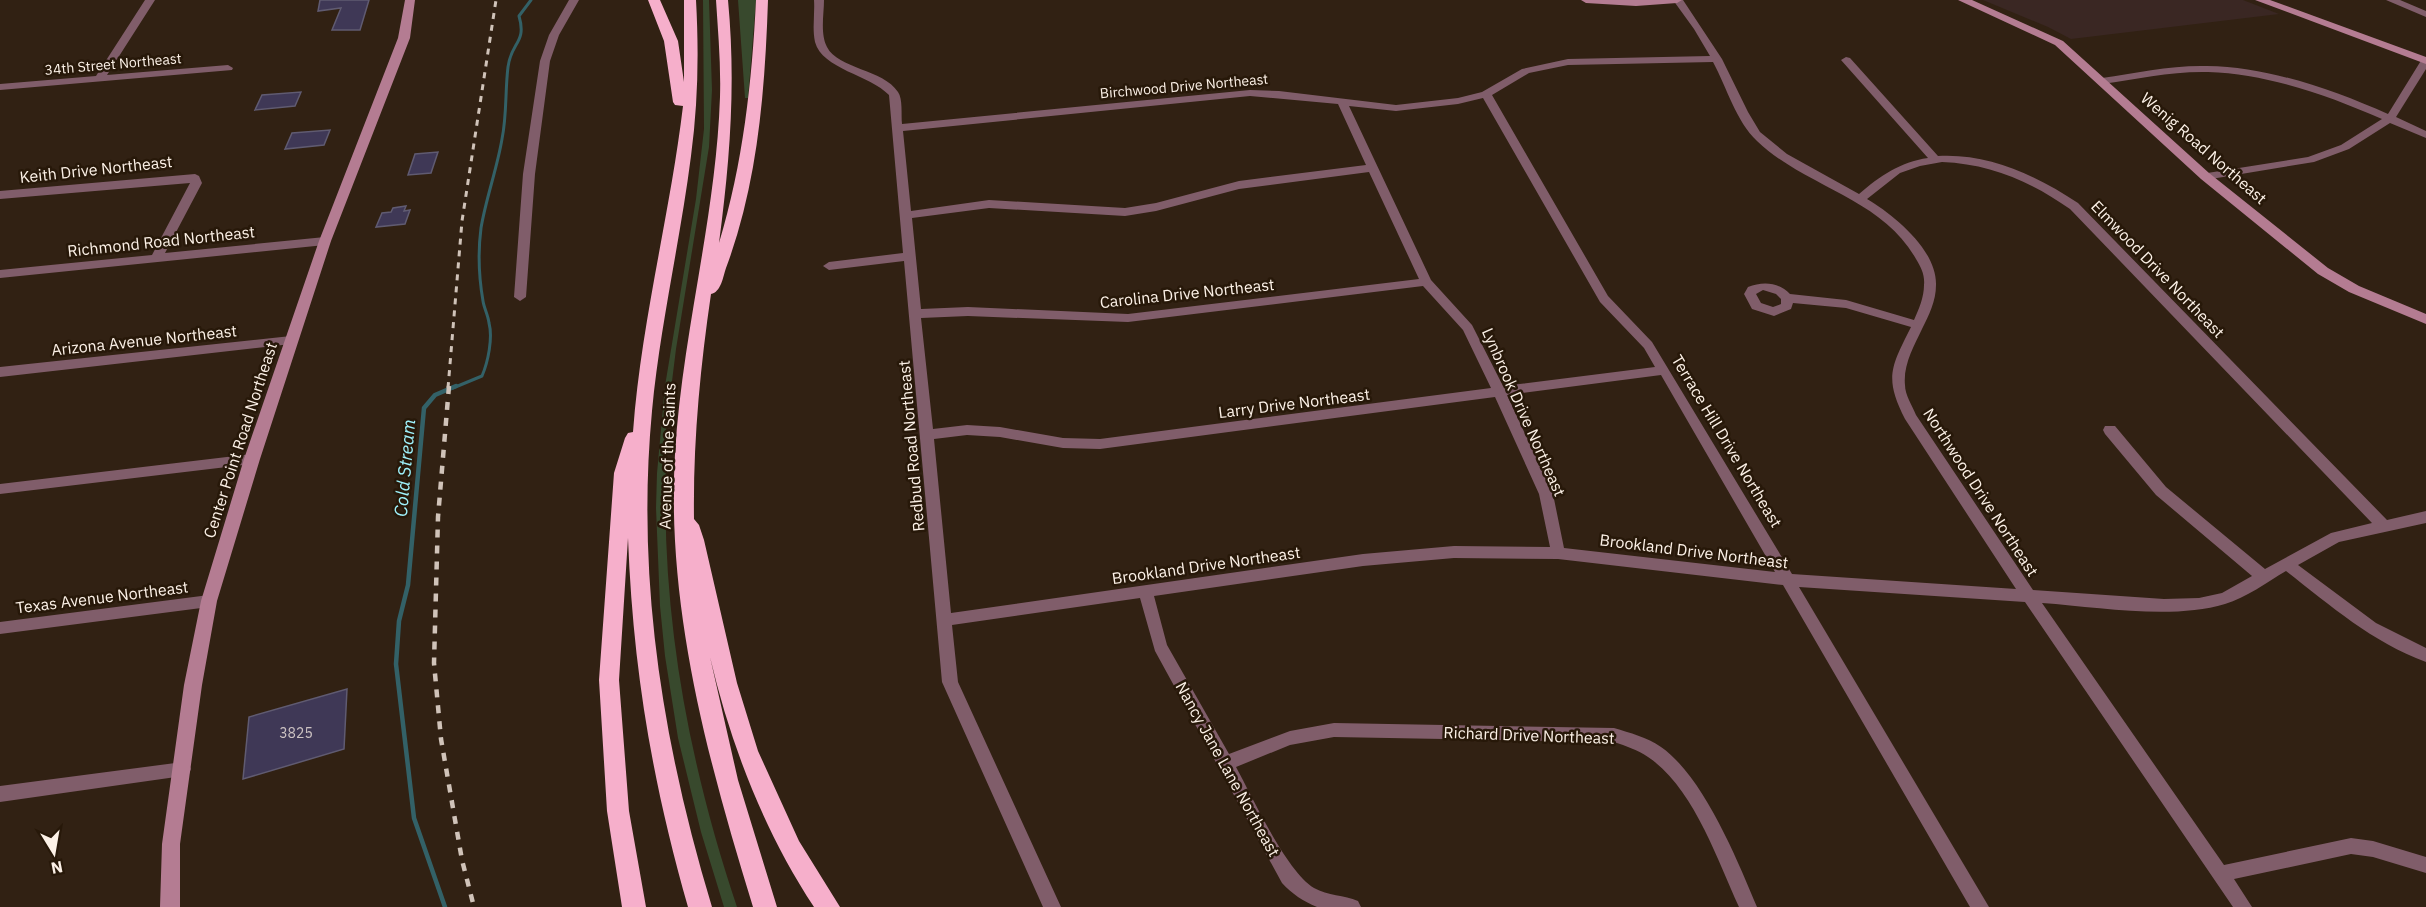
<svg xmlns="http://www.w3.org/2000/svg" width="2426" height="907" viewBox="0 0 2426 907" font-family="'IBM Plex Sans',sans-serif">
<rect width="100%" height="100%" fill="#312113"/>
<path fill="#3a2723" d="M 1983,0 L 2243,0 L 2279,14 L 2071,39 L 2048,27 Z"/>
<path fill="#38492d" d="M 703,0 L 709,0 L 712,90 L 709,147 L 676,349 L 663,454 L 663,462 L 666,465 C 661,616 689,764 737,907 L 724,907 L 701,832 L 678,738 L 665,656 L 660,606 L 656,508 L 657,473 L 665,386 L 696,199 L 704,129 Z
M 738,0 L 756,0 L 748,98 L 745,98 Z"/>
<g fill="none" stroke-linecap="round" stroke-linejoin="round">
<path stroke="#336167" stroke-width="3" d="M 453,388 L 482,376 C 488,362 493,338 489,323 C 488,315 484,308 483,301 C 479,278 478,251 481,228 C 486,198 497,169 502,139 C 507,115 505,91 508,67 C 511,42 527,43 519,16 L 531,0"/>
<path stroke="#336167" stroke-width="4.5" d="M 445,907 L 414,818 L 396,664 L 399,621 L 408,585 L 424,408 L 435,395 L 456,386"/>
</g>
<path fill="#3f3856" stroke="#605b71" stroke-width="1.5" d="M 320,0 L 369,0 L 360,30 L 332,30 L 341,8 L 318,11 Z
M 301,92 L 295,106 L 255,110 L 262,95 Z
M 330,130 L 324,145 L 285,149 L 292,133 Z
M 438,152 L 431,173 L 408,175 L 415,154 Z
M 406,206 L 404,211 L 410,210 L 405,224 L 376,227 L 382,213 L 391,212 L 393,208 Z
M 347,689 L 344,749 L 243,779 L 249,717 Z"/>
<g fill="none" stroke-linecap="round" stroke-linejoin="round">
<path fill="#805d6a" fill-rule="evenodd" d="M 145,0 L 155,0 L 107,75 L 228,65 L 233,68 L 232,70 L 0,90 L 0,84 L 96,76 Z
M 569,0 L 579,0 L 559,35 L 550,61 L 535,174 L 526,297 L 520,301 L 514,297 L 523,174 L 540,61 L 549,35 Z
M 814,0 L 824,0 C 824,14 820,34 827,47 C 838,69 883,69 898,92 C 903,99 901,115 902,124 L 1250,90 L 1279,91 L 1396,105 L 1458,98 L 1482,92 L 1522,69 L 1568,59 L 1710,56 L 1694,29 L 1673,0 L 1683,0 L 1722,59 L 1748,112 L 1760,132 L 1787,154 L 1859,194 C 1880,176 1900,162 1928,158 L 1841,60 L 1846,57 L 1850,58 L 1938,156 C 1989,153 2037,176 2078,203 L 2387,520 L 2426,511 L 2426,523 L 2339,542 L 2298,565 L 2376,623 L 2426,648 L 2426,662 C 2372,642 2331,606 2286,571 C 2267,582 2246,598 2225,604 C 2172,620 2098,607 2042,603 L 2224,865 L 2351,838 L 2373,841 L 2426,857 L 2426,873 L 2373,857 L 2351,854 L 2234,879 L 2252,907 L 2233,907 L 2025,602 L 1799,587 L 1989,907 L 1970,907 L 1783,585 L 1558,559 L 1454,558 L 1363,566 L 1154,596 L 1167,645 L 1229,754 L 1290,731 L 1334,723 L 1614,728 C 1630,733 1647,737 1661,747 C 1703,776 1737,859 1757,907 L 1739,907 C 1717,859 1693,787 1648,757 C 1638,750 1626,746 1614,742 L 1334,737 L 1290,745 L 1236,767 C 1253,798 1286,871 1314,888 C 1328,896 1344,895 1358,901 L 1361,907 L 1317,907 C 1303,901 1292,894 1282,883 L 1155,651 L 1140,598 L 952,625 L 958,682 L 1061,907 L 1043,907 L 942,682 L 904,261 L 829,270 L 823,266 L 829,262 L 903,253 L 889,95 C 870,75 822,69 815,42 C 812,28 815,14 814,0 ZM 1713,62 C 1727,88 1736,121 1757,141 C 1805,187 1882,198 1916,259 C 1921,267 1925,275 1924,285 C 1924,297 1919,309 1914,320 L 1846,300 L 1790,294 C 1778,282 1763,281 1748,287 L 1744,294 L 1752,309 L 1774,316 L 1791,309 L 1793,303 L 1846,308 L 1911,327 C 1891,367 1884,378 1905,419 L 2016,589 L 1792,574 L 1652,342 L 1608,296 L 1492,95 L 1529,73 L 1568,65 ZM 1250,96 L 1338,104 L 1366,165 L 1239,181 L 1156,203 L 1125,208 L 989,200 L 911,211 L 903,131 ZM 1483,98 L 1600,302 L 1644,348 L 1655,367 L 1503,386 L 1472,325 L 1431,280 L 1349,106 L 1396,111 L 1458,104 ZM 1942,162 C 1990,164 2030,181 2070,209 L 2372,523 L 2331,533 L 2265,569 L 2166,487 L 2115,426 L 2105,426 L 2103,430 L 2105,434 L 2156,495 L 2252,576 L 2222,593 L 2199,598 L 2164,599 L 2033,590 L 1916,415 C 1912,405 1905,395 1905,385 C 1903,365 1914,346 1922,329 C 1929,315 1936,301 1936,285 C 1937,250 1894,215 1867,199 L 1900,173 L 1920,166 ZM 1369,172 L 1419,279 L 1128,314 L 968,307 L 921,309 L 912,218 L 989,208 L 1125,216 L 1156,211 L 1239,189 ZM 1423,286 L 1463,330 L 1491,388 L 1100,439 L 1063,438 L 1000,427 L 967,425 L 933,429 L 921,318 L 968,316 L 1128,322 ZM 1763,290 L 1776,294 L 1781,299 L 1781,304 L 1773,307 L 1761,303 L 1756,294 ZM 1661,375 L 1775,572 L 1564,548 L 1553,494 L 1507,395 ZM 1495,397 L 1539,494 L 1550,547 L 1454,546 L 1363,554 L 951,613 L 934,439 L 967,435 L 1000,437 L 1063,448 L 1100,449 Z
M 2386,0 L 2400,0 L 2426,11 L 2426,17 Z
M 2426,58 L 2426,69 L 2396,117 L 2426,131 L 2426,138 L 2390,123 L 2349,149 L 2314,162 L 2205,180 L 2201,178 L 2201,174 L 2308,157 L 2341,145 L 2382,119 C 2327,95 2268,74 2208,72 C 2173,71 2137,79 2102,84 L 2097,81 L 2102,78 C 2136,73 2172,65 2207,66 C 2269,67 2331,89 2388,114 L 2422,59 Z
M 195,174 L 199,176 L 202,183 L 165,253 L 325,237 L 331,241 L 325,245 L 0,278 L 0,270 L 152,255 L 190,183 L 0,199 L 0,191 Z
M 291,336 L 297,340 L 291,344 L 0,377 L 0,367 Z
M 252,454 L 257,455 L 259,459 L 257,463 L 252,464 L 0,494 L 0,484 Z
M 209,595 L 214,597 L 216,601 L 214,605 L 209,607 L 0,634 L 0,622 Z
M 183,762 L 189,764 L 191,769 L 189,774 L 183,776 L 0,802 L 0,786 Z"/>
<path fill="#b47c92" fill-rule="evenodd" d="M 405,0 L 415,0 L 410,38 L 331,241 L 260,459 L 217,601 L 202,685 L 180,844 L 180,907 L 160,907 L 162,844 L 184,685 L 201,601 L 244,459 L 319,241 L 398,38 Z
M 1581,0 L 1682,0 L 1677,3 L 1636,6 L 1586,3 Z
M 1958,0 L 1972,0 L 2063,41 L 2209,173 L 2328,268 L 2359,286 L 2426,314 L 2426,324 L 2349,292 L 2318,274 L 2201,179 L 2055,45 Z
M 2255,0 L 2270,0 L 2426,57 L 2426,64 Z"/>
<path fill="#f6afcb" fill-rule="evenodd" d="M 648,0 L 660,0 L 678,41 L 684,82 L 684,0 L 696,0 C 699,53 698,104 691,156 C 680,242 660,326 652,411 C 636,580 663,745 712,907 L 688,907 C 652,781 633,669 628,538 L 619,680 L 629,811 L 646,907 L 622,907 L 607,811 L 599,680 L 614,473 L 625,438 L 628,433 L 633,432 C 641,322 670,215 683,106 L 675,105 L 673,102 L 664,41 Z
M 716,0 L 728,0 C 736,84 730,160 719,243 C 743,164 752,82 756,0 L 768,0 C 765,90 758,183 726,268 C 723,277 721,292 711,294 C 700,369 693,443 694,519 L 699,525 L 704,540 L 737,683 L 758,751 L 799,841 L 840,907 L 814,907 C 764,831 731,746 710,657 L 738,780 L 777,907 L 753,907 C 708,761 666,608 675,454 C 682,334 716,217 720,97 C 721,64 718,32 716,0 Z"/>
<path stroke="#d0c3b9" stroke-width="3" stroke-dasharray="6 6" stroke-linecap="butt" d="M 448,388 L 462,221 L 496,0"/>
<path stroke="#d0c3b9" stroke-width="4.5" stroke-dasharray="8 8" stroke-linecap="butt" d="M 449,386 L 438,517 L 434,663 L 441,739 L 462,860 L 474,907"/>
</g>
<g text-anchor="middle" stroke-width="5" stroke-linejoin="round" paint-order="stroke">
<g font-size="14" fill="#fcf1e7" stroke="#271809">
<text transform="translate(113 64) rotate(-5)" y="5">34th Street Northeast</text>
<text transform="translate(1184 86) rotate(-5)" y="5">Birchwood Drive Northeast</text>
</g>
<g font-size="14" fill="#cdc3c3">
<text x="296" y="738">3825</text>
</g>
<g font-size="16" fill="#fcf1e7" stroke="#271809">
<text transform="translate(2204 148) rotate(41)" y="6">Wenig Road Northeast</text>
<text transform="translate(96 169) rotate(-6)" y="6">Keith Drive Northeast</text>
<text transform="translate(161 241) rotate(-6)" y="6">Richmond Road Northeast</text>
<text transform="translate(2158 269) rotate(46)" y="6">Elmwood Drive Northeast</text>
<text transform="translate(1187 293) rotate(-6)" y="6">Carolina Drive Northeast</text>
<text transform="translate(144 340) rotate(-6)" y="6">Arizona Avenue Northeast</text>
<text transform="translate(1294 403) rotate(-7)" y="6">Larry Drive Northeast</text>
<text transform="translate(1524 412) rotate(66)" y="6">Lynbrook Drive Northeast</text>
<text transform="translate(240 440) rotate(-72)" y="6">Center Point Road Northeast</text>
<text transform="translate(1727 441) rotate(59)" y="6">Terrace Hill Drive Northeast</text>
<text transform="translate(911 446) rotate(-95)" y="6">Redbud Road Northeast</text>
<text transform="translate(667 456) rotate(-88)" y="6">Avenue of the Saints</text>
<text transform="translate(1981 492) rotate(57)" y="6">Northwood Drive Northeast</text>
<text transform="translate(1694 551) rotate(7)" y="6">Brookland Drive Northeast</text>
<text transform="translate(1206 565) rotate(-8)" y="6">Brookland Drive Northeast</text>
<text transform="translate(102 597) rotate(-7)" y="6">Texas Avenue Northeast</text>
<text transform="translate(1529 735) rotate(2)" y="6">Richard Drive Northeast</text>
<text transform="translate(1228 769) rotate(61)" y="6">Nancy Jane Lane Northeast</text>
</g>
<g font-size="18" font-style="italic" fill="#9ff2fc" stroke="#271809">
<text transform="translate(405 468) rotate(-85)" y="6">Cold Stream</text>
</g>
</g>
<g transform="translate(54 853) rotate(169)" stroke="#271809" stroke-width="4.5" paint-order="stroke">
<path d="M0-4.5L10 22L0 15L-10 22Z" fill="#fcf1e7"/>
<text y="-9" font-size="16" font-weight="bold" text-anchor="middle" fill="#fcf1e7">N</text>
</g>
</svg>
